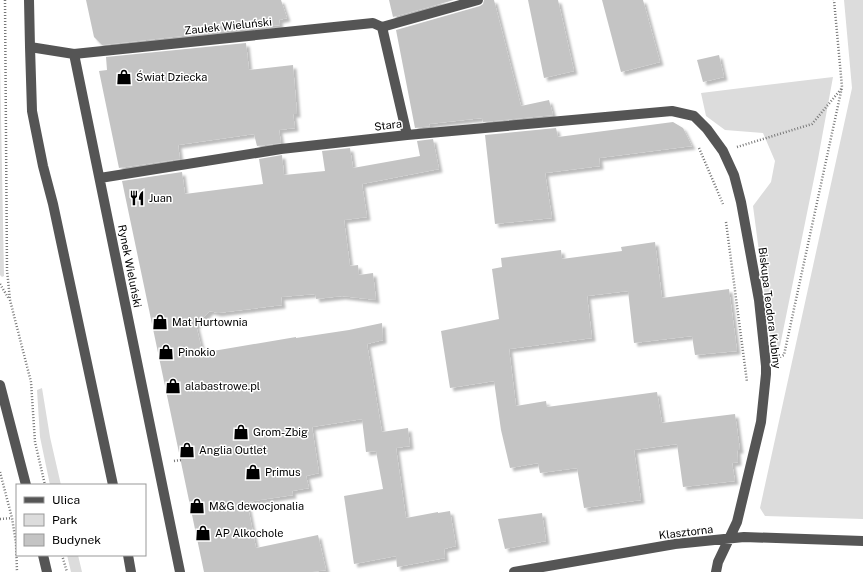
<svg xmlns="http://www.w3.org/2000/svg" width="863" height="572" viewBox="0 0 863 572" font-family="'Public Sans',sans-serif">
<defs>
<filter id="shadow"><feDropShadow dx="3.5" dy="3.5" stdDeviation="1" flood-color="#0004"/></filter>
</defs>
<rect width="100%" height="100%" fill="#fff"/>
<path fill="#dcdcdc" d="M 844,0 L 863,0 L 863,519 L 765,516 L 760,508 L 852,88 Z
M 0,63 L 4,276 L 2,277 L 0,275 Z
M 833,77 L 818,159 L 780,346 L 772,351 L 753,206 L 771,182 L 775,161 L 763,133 L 725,130 L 706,116 L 701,93 Z
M 42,388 L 50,437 L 61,485 L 50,485 L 40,437 L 37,390 Z
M 67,555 L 78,555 L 82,572 L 71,572 Z"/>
<path fill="#c4c4c4" filter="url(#shadow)" d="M 86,0 L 281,0 L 287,18 L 279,20 L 280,25 L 102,45 L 94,37 Z
M 389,0 L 454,0 L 393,17 Z
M 484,0 L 494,0 L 521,106 L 549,100 L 553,115 L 483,122 L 482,118 L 429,124 L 430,126 L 415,128 L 396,30 L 480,6 L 483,4 Z
M 528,0 L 558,0 L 574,71 L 544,78 Z
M 602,0 L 643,0 L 660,62 L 621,72 Z
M 246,43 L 249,70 L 293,65 L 297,114 L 293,114 L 295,128 L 279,130 L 281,143 L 257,146 L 254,134 L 178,145 L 180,159 L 119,168 L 99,71 L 107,70 L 106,57 Z
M 719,55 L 724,77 L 703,82 L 697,60 Z
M 673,122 L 683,128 L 692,146 L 599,158 L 600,166 L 545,173 L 552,218 L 495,224 L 485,135 L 556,128 L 558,137 Z
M 433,139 L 439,169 L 362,184 L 367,217 L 344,220 L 350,266 L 358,265 L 359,275 L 373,273 L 376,300 L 342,296 L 316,299 L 315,294 L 281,297 L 282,305 L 218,313 L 210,311 L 196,325 L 202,350 L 212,349 L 213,351 L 296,337 L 296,338 L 349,330 L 382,323 L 383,340 L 367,344 L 382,432 L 408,428 L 410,446 L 396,448 L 406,518 L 438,512 L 438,513 L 450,511 L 456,546 L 444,549 L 445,558 L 397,567 L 396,556 L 354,564 L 344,496 L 383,489 L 376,451 L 366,452 L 362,419 L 312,427 L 319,473 L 306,476 L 309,488 L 292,491 L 293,495 L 247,502 L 256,548 L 318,535 L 326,570 L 312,572 L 204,572 L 122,181 L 182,172 L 185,194 L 263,184 L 259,159 L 282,155 L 284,175 L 325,171 L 322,151 L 350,148 L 353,168 L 420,156 L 417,141 Z
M 655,242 L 662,298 L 729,289 L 737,351 L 695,355 L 692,336 L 634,343 L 628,291 L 587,296 L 592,338 L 509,349 L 516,406 L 546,401 L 547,407 L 657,392 L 662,423 L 735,414 L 740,450 L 737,450 L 738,462 L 732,463 L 735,481 L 683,487 L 677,444 L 634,450 L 641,500 L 584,508 L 577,468 L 540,473 L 538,463 L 510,468 L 501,430 L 494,381 L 450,388 L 441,331 L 499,319 L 492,269 L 502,267 L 501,258 L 561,250 L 562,259 L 622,251 L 621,247 Z
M 542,513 L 546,541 L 505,549 L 498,519 Z"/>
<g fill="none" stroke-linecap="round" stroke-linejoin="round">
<path stroke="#777" stroke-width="2.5" stroke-dasharray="1 2" stroke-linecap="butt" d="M 5,0 L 7,270 L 10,300 L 31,382 L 35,442 L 45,485
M 737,147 L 812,124 L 842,88
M 699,148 L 723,204
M 726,222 L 747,382
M 0,284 L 9,299
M 780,357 L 784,355 L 842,87 L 834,0
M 174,461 L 181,460
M 0,472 L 12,518 L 16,543 L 17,572
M 0,519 L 12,518
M 62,555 L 67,572"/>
<path stroke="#555" stroke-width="10" d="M 29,0 L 30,47 L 74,54 L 373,23 L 382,27 L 478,0
M 382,27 L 407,135
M 30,47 L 32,111 L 43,166 L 53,204 L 113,485
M 74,54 L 180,572
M 100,178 L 281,149 L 407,135 L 672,111 L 694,116 L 707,129 L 723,151 L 734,175 L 741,202 L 759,300 L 766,366 L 766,374 L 761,422 L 737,522 L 718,562 L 716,572
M 0,385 L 26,485
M 43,555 L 47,572
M 128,555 L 131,572
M 514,572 L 675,544 L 744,537 L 863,541"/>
</g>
<defs>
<symbol id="shop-bare" viewBox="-9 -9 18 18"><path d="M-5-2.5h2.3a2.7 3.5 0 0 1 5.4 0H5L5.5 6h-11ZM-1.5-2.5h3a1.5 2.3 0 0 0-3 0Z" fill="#000" stroke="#fff" stroke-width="2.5" paint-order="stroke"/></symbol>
<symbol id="restaurant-bare" viewBox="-9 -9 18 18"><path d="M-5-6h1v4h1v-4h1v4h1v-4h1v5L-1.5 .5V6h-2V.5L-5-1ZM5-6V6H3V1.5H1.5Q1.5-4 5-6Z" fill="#000" stroke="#fff" stroke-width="2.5" paint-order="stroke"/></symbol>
</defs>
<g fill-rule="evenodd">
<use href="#shop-bare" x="113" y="66" width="22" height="22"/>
<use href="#restaurant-bare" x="126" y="187" width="22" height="22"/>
<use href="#shop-bare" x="149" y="311" width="22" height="22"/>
<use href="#shop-bare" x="155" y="341" width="22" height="22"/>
<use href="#shop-bare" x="162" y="375" width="22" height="22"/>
<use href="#shop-bare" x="230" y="421" width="22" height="22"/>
<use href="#shop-bare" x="176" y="439" width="22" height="22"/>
<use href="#shop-bare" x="242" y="461" width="22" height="22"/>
<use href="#shop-bare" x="186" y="495" width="22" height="22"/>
<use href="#shop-bare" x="192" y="522" width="22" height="22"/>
</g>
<g text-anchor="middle" stroke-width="3" stroke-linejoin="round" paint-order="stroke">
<g font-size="11" fill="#000" stroke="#fff">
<text transform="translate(228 26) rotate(-6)" y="4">Zaułek Wieluński</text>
<text transform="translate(388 125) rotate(-7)" y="4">Stara</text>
<text transform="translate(130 266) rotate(79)" y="4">Rynek Wieluński</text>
<text transform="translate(770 308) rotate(83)" y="4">Biskupa Teodora Kubiny</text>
<text transform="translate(686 532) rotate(-7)" y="4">Klasztorna</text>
</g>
<g font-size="11" fill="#000" stroke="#fff" text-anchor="start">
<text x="136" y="81">Świat Dziecka</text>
<text x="149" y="202">Juan</text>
<text x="172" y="326">Mat Hurtownia</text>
<text x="178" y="356">Pinokio</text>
<text x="185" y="390">alabastrowe.pl</text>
<text x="253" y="436">Grom-Zbig</text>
<text x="199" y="454">Anglia Outlet</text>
<text x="265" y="476">Primus</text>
<text x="209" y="510">M&amp;G dewocjonalia</text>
<text x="215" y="537">AP Alkochole</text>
</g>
</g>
<rect x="16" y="484" width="130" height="72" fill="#ffffff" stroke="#999999"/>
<rect x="24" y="497" width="20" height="6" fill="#555555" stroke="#999999"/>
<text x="52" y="504" font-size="12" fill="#000000">Ulica</text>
<rect x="24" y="514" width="20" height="12" fill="#dcdcdc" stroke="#999999"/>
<text x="52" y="524" font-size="12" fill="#000000">Park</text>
<rect x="24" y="534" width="20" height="12" fill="#c4c4c4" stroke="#999999"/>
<text x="52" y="544" font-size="12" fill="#000000">Budynek</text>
</svg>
